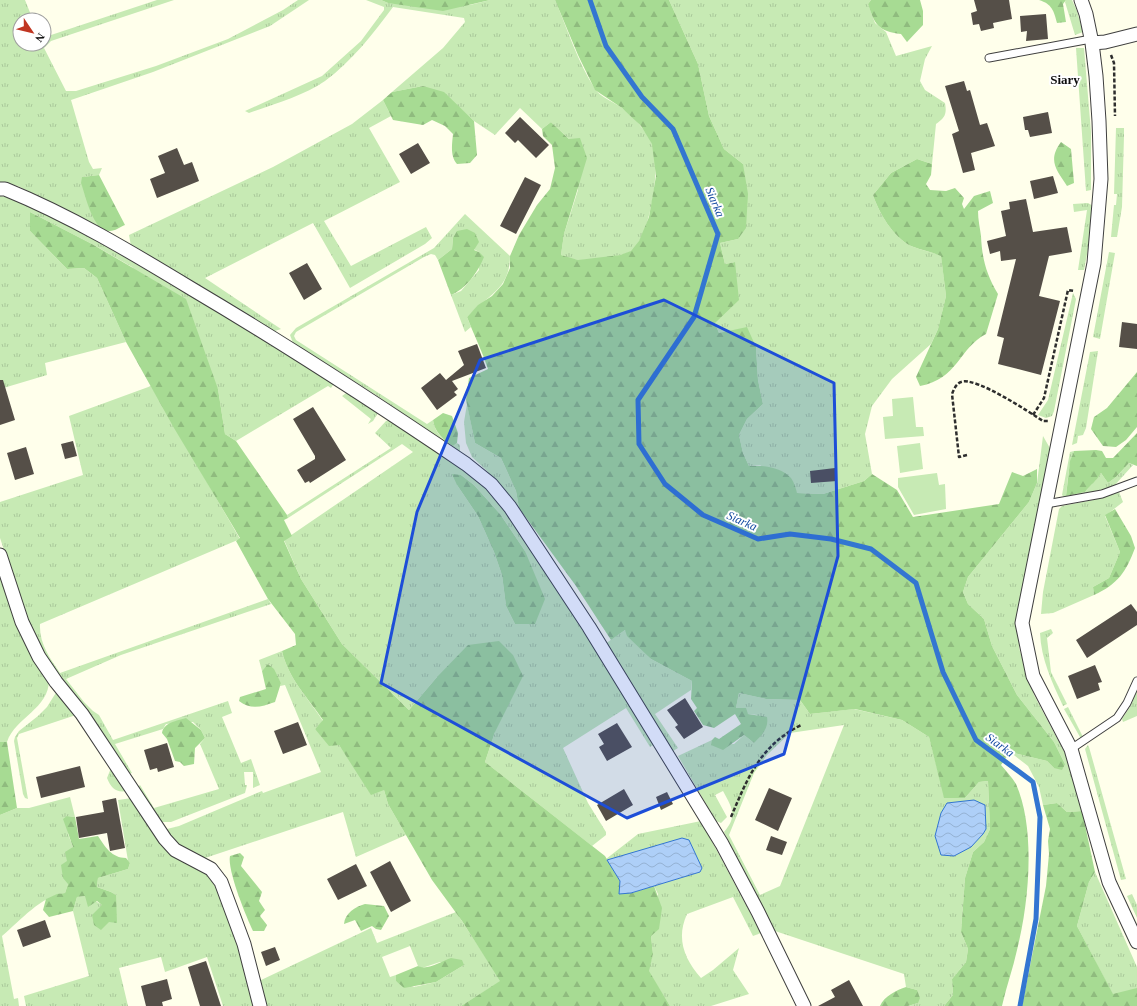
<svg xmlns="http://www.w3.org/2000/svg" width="1137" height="1006" viewBox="0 0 1137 1006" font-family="Georgia,serif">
<defs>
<pattern id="grass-tufts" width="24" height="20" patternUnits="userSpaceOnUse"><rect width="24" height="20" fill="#c7eab4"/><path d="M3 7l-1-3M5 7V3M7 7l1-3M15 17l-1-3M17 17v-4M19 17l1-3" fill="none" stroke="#aac89a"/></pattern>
<pattern id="forest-firs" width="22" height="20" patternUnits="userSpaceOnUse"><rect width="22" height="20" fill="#a7db93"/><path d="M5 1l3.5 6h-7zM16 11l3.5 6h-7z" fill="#8fbb7e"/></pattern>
<pattern id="water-waves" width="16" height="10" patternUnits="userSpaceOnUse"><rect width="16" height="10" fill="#aecff8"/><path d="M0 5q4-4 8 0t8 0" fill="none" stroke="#94b1d3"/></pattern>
</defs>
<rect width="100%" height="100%" fill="#ffffeb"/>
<path fill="url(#grass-tufts)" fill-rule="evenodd" d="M 0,0 L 25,0 L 33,20 L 20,20 L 20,44 L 44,44 L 44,35 L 48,36 L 157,0 L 174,0 L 51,41 L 44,48 L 66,91 L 76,91 L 156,66 L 228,39 L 283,10 L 298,0 L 309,0 L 270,26 L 153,72 L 71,100 L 89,162 L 93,169 L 102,168 L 99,175 L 82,177 L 104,230 L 18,186 L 0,183 Z
M 366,0 L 381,0 L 388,3 L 470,5 L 490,0 L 555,0 C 567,28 578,63 595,89 C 600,97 614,102 622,108 C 634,117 645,130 652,143 C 662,162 650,241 630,252 C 618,257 591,260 578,260 C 573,260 566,257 561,255 L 564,234 L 578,190 L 569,139 L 551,122 L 542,129 L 520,108 L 495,135 L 474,121 L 462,110 L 423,86 L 392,92 L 443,48 L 465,22 L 464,18 L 393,7 C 374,33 351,62 325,81 C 305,95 272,105 249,113 L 245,111 L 322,76 L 361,41 L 384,10 L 384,7 Z
M 669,0 L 871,0 L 868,4 L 875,23 L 886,32 L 896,56 L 932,46 L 925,59 L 920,81 L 925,90 L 945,103 C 947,114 945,118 936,124 L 932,164 L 917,159 L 891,173 L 873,195 C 879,213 893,237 911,246 C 921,250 931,252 941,255 L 946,296 L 938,329 L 931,344 L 892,379 L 872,406 L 865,434 L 872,474 L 864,481 L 823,494 L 797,493 L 760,465 L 749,466 L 743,453 L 739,435 L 747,419 L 763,404 L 758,380 L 756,347 L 719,333 L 715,323 L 735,262 L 725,264 L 720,243 L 738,239 L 743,164 L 724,149 L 709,116 L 698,64 Z
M 1066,0 L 1072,0 L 1077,11 L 1083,32 L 1075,35 L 1065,2 Z
M 1076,48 L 1084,48 L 1091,132 L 1091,190 L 1086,191 Z
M 383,100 L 391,116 L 369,128 L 400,182 L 324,221 L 351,266 L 426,227 L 432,238 L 425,244 L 350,288 L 313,223 L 205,278 L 281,329 L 272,332 L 131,246 L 129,235 L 273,167 L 352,124 Z
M 1116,128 L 1124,128 L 1124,136 L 1122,207 L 1117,237 L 1111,237 L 1114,205 L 1116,205 L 1117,194 L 1114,194 Z
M 0,196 L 17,199 L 40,208 L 272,343 L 335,382 L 331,388 L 328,386 L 236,441 L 225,434 L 218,389 L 132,267 L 92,244 L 30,212 L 30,231 L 67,269 L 84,268 L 97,278 L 126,342 L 45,363 L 47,375 L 0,389 Z
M 1088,203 L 1093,206 L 1094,217 L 1084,270 L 1078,270 L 1087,210 L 1074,212 L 1073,204 Z
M 465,214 L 510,256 C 510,290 487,295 467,317 L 471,327 L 465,332 L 451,295 L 461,291 L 479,270 L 479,252 L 453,238 L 452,249 L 438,260 L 435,255 L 431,254 L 424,257 L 296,332 L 294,336 L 296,340 L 427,424 L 433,420 C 434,431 443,441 453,446 L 457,443 L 460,445 L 460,453 L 459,453 L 376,395 L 293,343 L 290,335 L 296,328 L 434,248 Z
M 1109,252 L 1115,253 L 1100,339 L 1093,337 Z
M 1073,293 L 1076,299 L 1054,411 L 1052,416 L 1046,418 L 1038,415 L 1048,400 Z
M 1098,351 L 1086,428 L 1083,435 L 1078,436 L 1077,443 L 1072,445 L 1090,352 Z
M 151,386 L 240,539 L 40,624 C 39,644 50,658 60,673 L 268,599 L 271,604 L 121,655 L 66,679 L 84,702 L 93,711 L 99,715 L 113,740 L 228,701 L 232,713 L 222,717 L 241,763 L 251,759 L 260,785 L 253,788 L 253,772 L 244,772 L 245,785 L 247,785 L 245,793 L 171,822 L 158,822 L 136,789 L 140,785 L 154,808 L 219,789 L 200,744 L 205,738 L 201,730 L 193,722 L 166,724 L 163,729 L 115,744 L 132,773 L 127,774 L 51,666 L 29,624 L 0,538 L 0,502 L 83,475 L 69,416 Z
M 349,391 L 378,413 L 373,421 L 368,424 L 371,419 L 342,396 Z
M 467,404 L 475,443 L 501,458 L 516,491 L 519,508 L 486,470 L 472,457 L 466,443 L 464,422 Z
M 392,419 L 468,472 L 491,493 L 508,514 L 594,645 L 655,744 L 650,747 L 626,708 L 563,748 L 588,803 L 606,832 L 606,835 L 592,846 L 485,762 L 495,732 L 437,677 L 409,710 L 342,644 L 301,579 L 284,540 L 413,452 L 402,444 L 288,518 L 287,515 L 391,448 L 375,433 L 386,421 ZM 461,475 L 474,485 L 500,514 L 525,551 L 535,624 L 515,624 L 506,606 L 502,575 L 494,552 L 478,516 L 457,485 Z
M 1043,436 L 1051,450 L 1019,623 L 1019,648 L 1034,695 L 1069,761 L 1082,811 L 1067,812 L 1057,803 L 1043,805 L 1039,787 L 1028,766 L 1010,752 L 1047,761 L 1054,768 L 1065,764 L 1054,742 L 1017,695 L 992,646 L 984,619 L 968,604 L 963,592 L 968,577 L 1029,502 L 1037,483 Z
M 1074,451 C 1068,466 1068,480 1066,496 L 1085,492 C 1091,484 1096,481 1101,473 L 1108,483 L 1116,477 L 1129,463 L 1133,465 L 1114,486 L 1085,495 L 1065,498 L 1062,495 L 1070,452 Z
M 1119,492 L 1123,502 L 1105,516 L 1120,552 L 1109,578 L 1093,587 L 1094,595 L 1053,613 L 1041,614 L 1043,592 L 1059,509 L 1062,506 L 1093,500 Z
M 0,565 L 49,677 C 51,709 16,716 7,742 L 0,742 Z
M 1051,629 L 1053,633 L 1047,638 L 1051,672 L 1067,704 L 1063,706 C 1052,682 1041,659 1040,633 Z
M 625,630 L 651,659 L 692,681 L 691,690 L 655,714 L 678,748 L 673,751 L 605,644 Z
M 282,651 C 288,678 308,698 323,721 L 315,729 L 339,745 L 354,767 L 384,790 L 388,804 L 406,835 L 356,857 L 343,812 L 202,859 L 174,844 L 163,830 L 179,826 L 262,791 L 263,793 L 321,772 L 285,685 L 280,686 L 281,683 L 269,664 L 262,671 L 259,660 Z
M 1137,690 L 1137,716 L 1123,722 L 1122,719 L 1130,707 Z
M 57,691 L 76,715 L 19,734 L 17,738 L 28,799 L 25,798 L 23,794 L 14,741 L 15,737 L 19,731 L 38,716 L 47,707 Z
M 739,693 L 766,699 L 800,700 L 810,714 L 854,709 L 902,720 L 929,737 L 945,798 L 965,798 L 979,782 L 988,781 L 990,829 L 984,842 L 973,852 L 965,878 L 961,932 L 968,949 L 966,962 L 952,979 L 953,995 L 944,1006 L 908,1006 L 918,1003 L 917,990 L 906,987 L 904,974 L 772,930 L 724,832 C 738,816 732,808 723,791 L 715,795 L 727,817 L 721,823 L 716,821 L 678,756 L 712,740 L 712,745 L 734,744 L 744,735 L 754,743 L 757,715 L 748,714 L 736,708 ZM 844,725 L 780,886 L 760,895 L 729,835 L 754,773 L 767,755 L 790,733 Z
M 1068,707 L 1083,737 L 1080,737 L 1064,709 Z
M 1088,745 L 1089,747 L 1126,879 L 1121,880 L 1085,749 Z
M 111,768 L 127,791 C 116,793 111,788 107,778 Z
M 70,797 L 75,817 L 67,816 L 68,834 L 73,847 L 67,861 L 68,884 L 65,893 C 41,896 21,920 2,936 L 14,999 L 18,998 L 19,1006 L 0,1006 L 0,815 L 17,808 L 29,808 Z
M 132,798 L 146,815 L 209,872 L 224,898 L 257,1006 L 223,1006 L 207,957 L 165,972 L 161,957 L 119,968 L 128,1006 L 26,1006 L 24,996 L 89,976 L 73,911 L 77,897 L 85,896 L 103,905 L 116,895 L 111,892 L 97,887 L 98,878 L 128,869 L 130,863 L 128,861 L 118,800 Z
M 701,821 L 761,933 L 753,936 L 733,897 L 687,914 C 676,938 684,959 701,978 L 713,970 L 739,948 L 733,970 L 749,994 L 711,1006 L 670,1006 L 648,971 L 653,954 L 651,936 L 658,894 L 654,886 L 700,872 L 606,859 L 638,834 Z
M 1095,872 L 1137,967 L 1137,989 L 1113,995 L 1077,926 L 1089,882 Z
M 1132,894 L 1137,905 L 1137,918 L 1127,896 Z
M 456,912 L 501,981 L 461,1006 L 266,1006 L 259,981 L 371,928 L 377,943 ZM 410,946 L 418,966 L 422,968 L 440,962 L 464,965 L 436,982 L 414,987 L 396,981 L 396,975 L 390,977 L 382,957 Z"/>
<path fill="url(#forest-firs)" d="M 381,0 L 490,0 L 443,11 L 388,3 Z
M 555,0 L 669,0 L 698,64 L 709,116 L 724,149 L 743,164 L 748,194 L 746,228 L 738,239 L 720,243 L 725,264 L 735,262 L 739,300 L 715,323 L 719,333 L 747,327 L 756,347 L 758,380 L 763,404 L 747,419 L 739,435 L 743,453 L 749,466 C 763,465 781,467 791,478 C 794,482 796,489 797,493 L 823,494 L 864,481 L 872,474 L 897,490 L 913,517 L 999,504 L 1012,472 L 1023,476 L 1037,469 L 1037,483 L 1029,502 L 968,577 L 963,592 L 968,604 L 984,619 L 992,646 L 1017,695 L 1054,742 L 1065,764 L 1062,770 L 1054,768 L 1047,761 L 1010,752 L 1001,765 C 1006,771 1012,777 1016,784 C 1036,829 1029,903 1017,950 C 1013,969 1006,987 1002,1006 L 944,1006 L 953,995 L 952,979 L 966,962 L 968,949 L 961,932 L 965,878 L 973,852 L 984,842 L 990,829 L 988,781 L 979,782 L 965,798 L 944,798 L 929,737 L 902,720 L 855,709 L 810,714 L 800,700 L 766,699 L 739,693 L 736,708 L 746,708 L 748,714 L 767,717 C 769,728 762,735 754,743 L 744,735 L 723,750 L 711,745 L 712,740 L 715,737 L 719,739 L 741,724 L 735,714 L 714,728 L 703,725 L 694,711 L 697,708 L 691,699 L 692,681 L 651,659 L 627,636 L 625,630 L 611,640 L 576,586 L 519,508 L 516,491 L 501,458 L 475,443 L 466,400 L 469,378 L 488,369 C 482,351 474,335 467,317 L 478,305 L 492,296 L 503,284 L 510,268 L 510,256 L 519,235 L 537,205 L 550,189 L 555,168 L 552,145 L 543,136 L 542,129 L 551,122 L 569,139 L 580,138 L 587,158 L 564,234 L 561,255 L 578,260 L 620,255 L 631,251 L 639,241 L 649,217 L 656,176 L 652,144 L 641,126 L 622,108 L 595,90 L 578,55 Z
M 871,0 L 920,0 L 923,11 L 923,25 L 907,42 L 901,34 C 878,31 875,25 868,4 Z
M 1039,0 L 1066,0 L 1063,4 L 1066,22 L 1057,23 C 1054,11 1052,4 1039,0 Z
M 423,86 L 444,92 L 474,121 L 477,155 L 470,163 L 457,164 C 450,156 452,145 453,134 L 445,126 L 432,120 L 423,125 L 393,120 L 383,100 L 392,92 Z
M 1061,142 L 1071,149 L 1074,183 L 1067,186 C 1057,170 1047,161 1061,142 Z
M 917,159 L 932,164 L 931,175 L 926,184 L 930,190 L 946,191 L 955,188 L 964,198 L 962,204 L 964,209 L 974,196 L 990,191 L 993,203 L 978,211 C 978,220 980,228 981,236 C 982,258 986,274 998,294 L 986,334 C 959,348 958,379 920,386 L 916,377 L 938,329 L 946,296 L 941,256 C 932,252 921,250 911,246 C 893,237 879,213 873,195 L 891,173 Z
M 99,175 L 125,225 C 120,227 115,231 110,231 C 93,232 86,197 81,183 L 82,177 Z
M 30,212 L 92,244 L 186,299 L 218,389 L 225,434 L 236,441 L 287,515 L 288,518 L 284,520 L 292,536 L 284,541 L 301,579 L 342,644 L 409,710 L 437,677 L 468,645 L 499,641 L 513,655 L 523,676 L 495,732 L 485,762 L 605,856 L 620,881 L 631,893 L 654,886 L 662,908 L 659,929 L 651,936 L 653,954 L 649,971 L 670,1006 L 461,1006 L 500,981 L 462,921 L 432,880 L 388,804 L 384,790 L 371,795 L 339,745 L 329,746 L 315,729 L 323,720 C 308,698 288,678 282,651 L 296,645 L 295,634 L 268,599 L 236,541 L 240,538 L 174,428 L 126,342 L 97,278 L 84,268 L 67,269 L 30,231 Z
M 467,229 L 475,233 L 479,242 L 474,250 L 479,252 L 484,257 C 478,272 466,289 451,295 L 438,260 L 452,249 L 453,238 L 457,231 Z
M 1137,372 L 1137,427 L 1126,440 L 1116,447 L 1103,446 L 1091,429 L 1094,417 L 1107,408 Z
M 443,413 L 452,416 L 458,433 L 457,443 L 453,446 C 444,441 434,431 433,420 Z
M 1137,433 L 1137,466 L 1129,463 L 1116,477 L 1108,483 L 1101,473 C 1096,482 1091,484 1085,492 L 1066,496 L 1070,461 L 1074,451 L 1096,450 L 1102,451 L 1106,458 L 1113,458 Z
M 452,474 L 461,475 L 474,485 L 500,514 L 525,551 L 545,599 L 535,624 L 515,624 L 506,606 L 502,575 L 494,552 L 478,516 L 457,485 Z
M 1115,509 L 1131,536 L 1135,548 C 1126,572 1118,584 1094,595 L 1093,587 L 1109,578 L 1120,552 L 1105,515 Z
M 268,664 L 274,669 L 281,683 L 275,702 C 261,707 251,710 239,701 L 240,697 L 266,689 L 262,671 Z
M 186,718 L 201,730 L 205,738 L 195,748 L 194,764 L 184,766 L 180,762 L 175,761 L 167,739 L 162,733 C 164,722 177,721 186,718 Z
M 0,742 L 7,742 L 17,808 L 0,815 Z
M 1057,803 L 1067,812 L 1082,811 L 1095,872 L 1089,882 L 1077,926 L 1113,994 L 1137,988 L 1137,1006 L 1022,1006 L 1046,886 L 1049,854 L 1048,841 L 1050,829 L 1043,805 Z
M 67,816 L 75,817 L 79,839 L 98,836 C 105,847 112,858 126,858 L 130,863 L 128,869 L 98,878 L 97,887 L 111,892 L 116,895 L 117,923 L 109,922 L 101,930 L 94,925 L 92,915 L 102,905 L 97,901 L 88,907 L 85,896 L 77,897 L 73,911 L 49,917 L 43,910 L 46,899 L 57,894 L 65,893 L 68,884 L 63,878 L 61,865 L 67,861 L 65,852 L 73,847 L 63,819 Z
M 240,853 L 244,857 L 241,866 L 262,892 L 259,901 L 265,910 L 260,916 L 267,925 L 264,931 L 253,931 C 246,916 227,870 230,856 Z
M 365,904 L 384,906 L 389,916 L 381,930 L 376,929 L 372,926 L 361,931 L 355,920 L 344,924 C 345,913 355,907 365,904 Z
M 451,958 L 462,960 L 464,965 L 436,982 L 404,988 L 396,981 L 396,975 L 418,966 C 427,971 442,961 451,958 Z
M 906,987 L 917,990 L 920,998 L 918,1003 L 908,1006 L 880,1006 C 884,996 897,990 906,987 Z"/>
<path fill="#c7eab4" d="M 913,397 L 916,427 L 923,427 L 924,436 L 885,439 L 883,417 L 893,416 L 892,399 Z
M 920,443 L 923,469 L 900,473 L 897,446 Z
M 937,473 L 939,485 L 945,484 L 946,509 L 914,515 L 898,487 L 898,478 Z"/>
<path fill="url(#water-waves)" stroke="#3376d1" d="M 974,800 L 985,805 L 986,829 L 983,834 L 971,847 L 954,856 L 941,855 L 935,836 L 941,813 L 947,803 Z
M 682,838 L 689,840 L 702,868 L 700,872 L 631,893 L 619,894 L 620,881 L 607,860 Z"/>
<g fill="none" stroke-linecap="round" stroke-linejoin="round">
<path stroke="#3376d1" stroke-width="5" d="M 590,0 L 606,46 L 642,97 L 673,129 L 718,234 L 694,317 L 638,400 L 639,444 L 665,484 L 703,515 L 758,539 L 790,534 L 831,539 L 871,549 L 916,583 L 943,672 L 976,740 L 1033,782 L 1040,817 L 1036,919 L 1020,1006"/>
</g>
<path fill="#554f48" d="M 974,0 L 1009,0 L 1012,19 L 993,23 L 994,28 L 981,31 L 979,24 L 973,25 L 971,13 L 977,11 Z
M 1046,14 L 1048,39 L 1026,41 L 1027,31 L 1021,32 L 1020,16 Z
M 964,81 L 967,91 L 970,90 L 980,125 L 987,123 L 995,146 L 971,153 L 975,170 L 963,173 L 952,134 L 959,131 L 945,86 Z
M 1048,112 L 1052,133 L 1030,137 L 1028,130 L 1025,130 L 1023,117 Z
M 520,117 L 549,145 L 536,158 L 518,140 L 515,143 L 505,133 Z
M 418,143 L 430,163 L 411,174 L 399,154 Z
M 177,148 L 184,165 L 192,162 L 199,181 L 157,198 L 150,179 L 165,173 L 158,156 Z
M 1053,176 L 1058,193 L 1034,199 L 1030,181 Z
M 525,177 L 541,185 L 516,234 L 500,226 Z
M 1026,199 L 1033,232 L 1067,227 L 1072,252 L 1049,256 L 1039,296 L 1060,301 L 1041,375 L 998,364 L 1004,338 L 997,336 L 1016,259 L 1001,261 L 1000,251 L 990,254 L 987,241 L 1006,236 L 1001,211 L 1010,209 L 1009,202 Z
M 307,263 L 322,289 L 304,300 L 289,273 Z
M 1122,322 L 1137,324 L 1137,349 L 1119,347 Z
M 477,344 L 486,368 L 452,381 L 458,389 L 454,392 L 457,395 L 437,410 L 421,388 L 440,373 L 446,380 L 464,365 L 458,351 Z
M 0,380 L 3,380 L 15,420 L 0,425 Z
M 313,407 L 346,460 L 310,483 L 309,481 L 305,483 L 297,470 L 315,459 L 315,456 L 293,419 Z
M 73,441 L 77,456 L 65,459 L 61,444 Z
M 26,447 L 34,474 L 15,480 L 7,453 Z
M 835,468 L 837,481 L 811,483 L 810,471 Z
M 1131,604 L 1137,612 L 1137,625 L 1087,658 L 1076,640 Z
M 1095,665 L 1102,682 L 1098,683 L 1100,690 L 1077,699 L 1068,676 Z
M 685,698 L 703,727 L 684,739 L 675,727 L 678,725 L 667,710 Z
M 298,722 L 307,745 L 283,754 L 274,731 Z
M 617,723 L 632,747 L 607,761 L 599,747 L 604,744 L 598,734 Z
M 167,743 L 174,767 L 158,772 L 157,768 L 150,770 L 144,750 Z
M 80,766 L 85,787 L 41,798 L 36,777 Z
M 769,788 L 792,798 L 778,831 L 755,820 Z
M 624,789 L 633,805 L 606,821 L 597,805 Z
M 667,792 L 673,804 L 661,810 L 656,797 Z
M 116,798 L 125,848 L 110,851 L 107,833 L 79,838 L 76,817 L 104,812 L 102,801 Z
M 771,836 L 787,842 L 782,855 L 766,850 Z
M 390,861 L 411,901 L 391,912 L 370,872 Z
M 356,864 L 367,886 L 338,900 L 327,879 Z
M 45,920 L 51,937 L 23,947 L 17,930 Z
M 275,947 L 280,960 L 266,966 L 261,952 Z
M 206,961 L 221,1006 L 200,1006 L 188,967 Z
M 167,979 L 172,999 L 162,1002 L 163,1006 L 146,1006 L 141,986 Z
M 849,980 L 863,1006 L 818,1006 L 835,997 L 831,990 Z"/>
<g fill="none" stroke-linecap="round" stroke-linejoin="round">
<defs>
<path id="service" d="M 989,58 L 1091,39
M 1046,504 L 1102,494 L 1137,481
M 1071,749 L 1117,718 L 1127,703 L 1137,681"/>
<path id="minor" d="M 1081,0 L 1086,14 L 1092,43 L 1096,76 L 1099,121 L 1101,179 L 1094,263 L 1022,623 L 1033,676 L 1071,749 L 1109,882 L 1137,942
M 1092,43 L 1105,42 L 1137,34
M 0,189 L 5,189 C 71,216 131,252 192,289 C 285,344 376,403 466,464 L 491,484 L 510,507 L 589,627 L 722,844 L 758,912 L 804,1006
M 0,555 L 22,622 L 39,657 L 56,682 L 82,714 L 165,839 L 175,850 L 211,869 L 221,882 L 244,944 L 260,1006"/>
</defs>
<use href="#service" stroke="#3f3f3f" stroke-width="9"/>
<use href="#minor" stroke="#3f3f3f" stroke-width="15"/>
<path stroke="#2e2e2e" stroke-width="2.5" stroke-dasharray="4 2" stroke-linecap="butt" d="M 1111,55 L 1114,63 L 1115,116
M 1033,415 L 1044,398 L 1068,290 L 1075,291
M 967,455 L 959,457 L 952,394 C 954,389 956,384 961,382 C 975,376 1029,412 1043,421 L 1048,421
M 731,817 C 748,777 760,746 801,725"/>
<use href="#service" stroke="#fff" stroke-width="7"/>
<use href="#minor" stroke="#fff" stroke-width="13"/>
</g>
<path fill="#1d4ed8" fill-opacity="0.2" stroke="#1d4ed8" stroke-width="3" stroke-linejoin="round" d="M 664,300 L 834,383 L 838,556 L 784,754 L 627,818 L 381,683 L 417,512 L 480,360 Z"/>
<g text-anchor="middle" stroke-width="4" stroke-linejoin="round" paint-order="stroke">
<g font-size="12" font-style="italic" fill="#1249a1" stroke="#fff">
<text transform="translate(715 202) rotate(67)" y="4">Siarka</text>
<text transform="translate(742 521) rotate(24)" y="4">Siarka</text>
<text transform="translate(1000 745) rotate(36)" y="4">Siarka</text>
</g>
<g font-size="13" font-weight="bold" fill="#0c0c0c" stroke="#fff">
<text x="1065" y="84">Siary</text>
</g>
</g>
<g transform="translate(32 32) rotate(125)"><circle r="19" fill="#ffffff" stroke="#9e9e9e"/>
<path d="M0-3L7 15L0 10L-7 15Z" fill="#c03521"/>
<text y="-6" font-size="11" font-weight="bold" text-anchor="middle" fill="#0c0c0c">N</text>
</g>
</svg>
